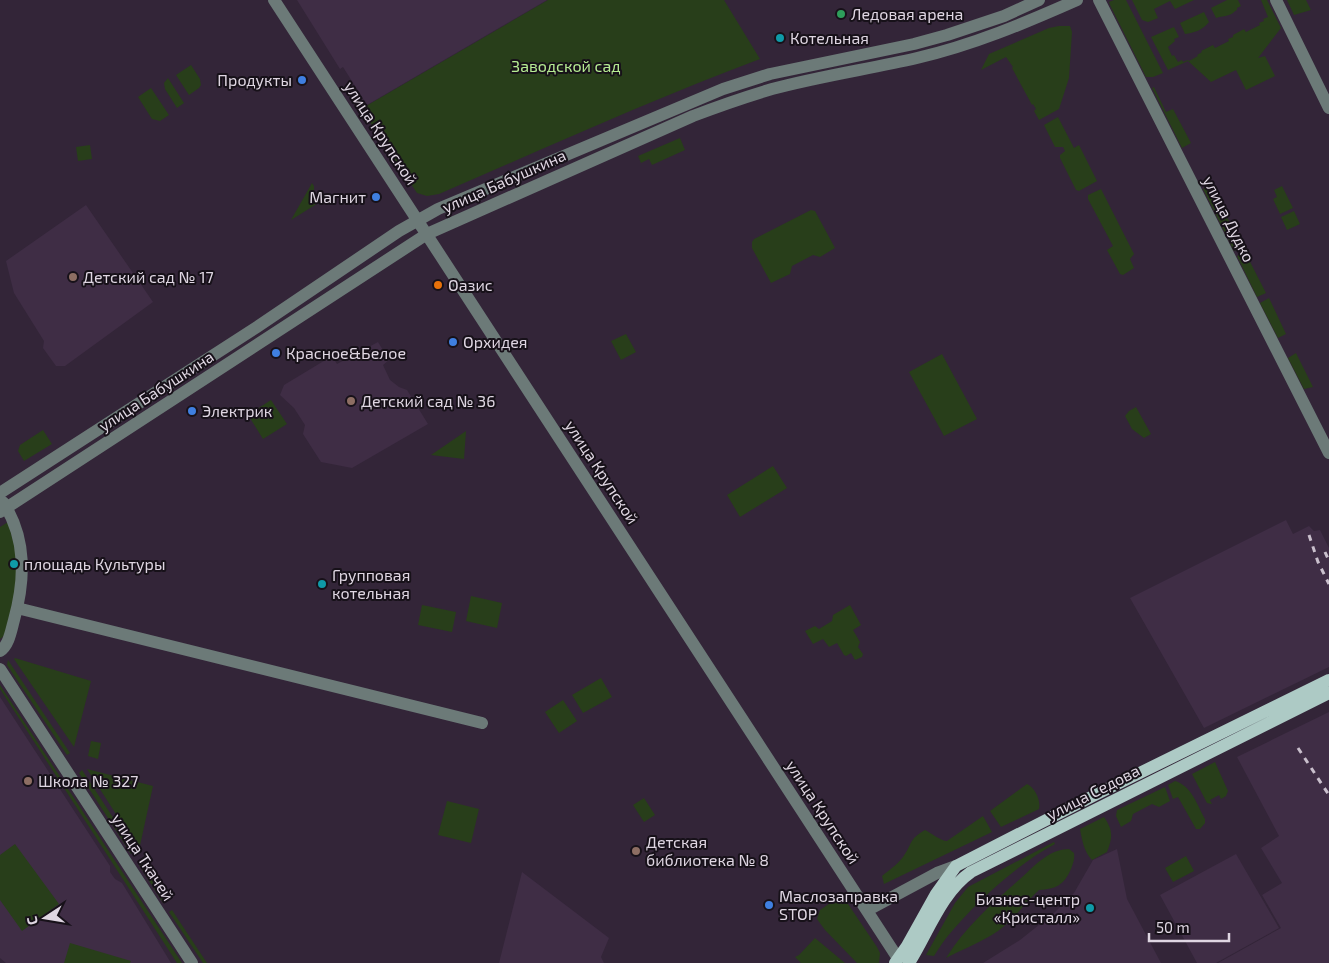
<svg xmlns="http://www.w3.org/2000/svg" width="1329" height="963" viewBox="0 0 1329 963" font-family="'Exo 2',sans-serif">
<rect width="100%" height="100%" fill="#332538"/>
<path fill="#3f2d45" d="M 297,0 L 547,0 L 367,105 L 343,67 L 340,69 Z
M 86,205 L 153,302 L 65,366 L 56,366 L 43,348 L 44,341 L 14,293 L 6,261 Z
M 378,342 L 389,360 L 383,365 L 390,380 L 399,387 L 407,390 L 428,424 L 352,468 L 321,462 L 303,434 L 305,425 L 294,408 L 280,395 L 284,385 L 332,356 L 337,364 Z
M 1286,520 L 1293,534 L 1309,526 L 1314,531 L 1320,530 L 1329,548 L 1329,667 L 1204,728 L 1130,598 Z
M 0,697 L 110,866 L 110,872 L 115,879 L 122,883 L 171,963 L 6,963 L 0,958 Z
M 1329,712 L 1329,963 L 1218,963 L 1281,928 L 1262,895 L 1282,883 L 1261,848 L 1279,836 L 1237,757 Z
M 1117,849 L 1127,899 L 1161,963 L 983,963 L 1020,940 L 1054,913 L 1074,893 L 1093,860 Z
M 1236,854 L 1279,928 L 1216,963 L 1197,963 L 1160,895 Z
M 522,872 L 609,938 L 601,957 L 604,963 L 499,963 Z"/>
<path fill="#283e1a" d="M 548,0 L 724,0 L 760,59 C 651,100 545,148 439,194 L 427,196 L 417,193 L 361,109 Z
M 1114,0 L 1126,0 L 1163,73 L 1153,77 L 1146,77 L 1110,5 L 1109,2 Z
M 1132,0 L 1194,0 L 1175,9 L 1170,1 L 1154,9 L 1158,18 L 1148,22 L 1142,20 Z
M 1227,0 L 1238,0 L 1241,6 L 1237,8 L 1237,10 C 1233,12 1233,14 1229,15 C 1224,17 1221,16 1216,18 L 1211,8 Z
M 1261,0 L 1267,0 L 1281,28 L 1258,58 L 1265,56 L 1275,76 L 1246,90 L 1236,70 L 1211,82 L 1188,61 L 1168,70 L 1151,37 L 1174,27 L 1179,37 L 1174,39 L 1175,41 L 1168,47 L 1172,56 L 1174,55 L 1178,62 L 1182,60 L 1183,62 L 1188,60 L 1189,61 L 1198,56 L 1197,55 L 1202,52 L 1201,51 L 1213,45 L 1215,48 L 1229,41 L 1228,39 L 1233,37 L 1233,35 L 1244,29 L 1246,32 L 1260,25 L 1259,23 L 1264,21 L 1263,19 L 1268,17 Z
M 1287,0 L 1306,0 L 1311,10 L 1294,15 Z
M 1204,12 L 1209,22 C 1203,30 1194,33 1185,34 L 1180,23 Z
M 1059,26 L 1070,26 L 1072,32 L 1069,78 L 1059,109 L 1039,120 L 1034,111 L 1036,109 L 1033,104 L 1032,105 L 1012,68 L 1013,67 L 1006,57 L 981,70 L 989,54 L 1049,28 Z
M 191,65 L 200,79 L 201,85 L 199,88 L 189,95 L 176,75 Z
M 168,78 L 184,103 L 177,108 L 165,89 L 164,83 Z
M 1154,87 L 1166,112 L 1173,109 L 1191,143 L 1182,148 L 1152,88 Z
M 151,88 L 169,115 L 160,121 L 152,119 L 138,97 Z
M 1058,117 L 1074,148 L 1079,145 L 1097,181 L 1079,191 L 1076,190 L 1060,158 L 1060,155 L 1065,151 L 1063,147 L 1055,147 L 1044,125 Z
M 680,138 L 685,150 L 652,165 L 649,159 L 641,163 L 638,156 Z
M 90,145 L 92,159 L 78,161 L 76,147 Z
M 312,183 L 314,186 L 314,194 L 323,200 L 291,220 Z
M 1211,185 L 1242,247 L 1234,251 L 1203,189 Z
M 1282,186 L 1293,208 L 1280,214 L 1273,199 L 1277,197 L 1274,190 Z
M 1101,189 L 1134,254 L 1130,259 L 1134,268 L 1123,275 L 1120,274 L 1107,250 L 1113,246 L 1088,199 L 1088,195 Z
M 811,210 L 815,211 L 835,248 L 820,257 L 813,255 L 792,266 L 790,274 L 771,283 L 752,248 L 752,242 L 754,239 Z
M 1294,211 L 1300,224 L 1287,230 L 1281,217 Z
M 1245,252 L 1266,293 L 1257,297 L 1237,256 Z
M 1269,298 L 1286,334 L 1278,338 L 1260,303 Z
M 626,334 L 636,352 L 621,360 L 611,341 Z
M 1296,353 L 1313,387 L 1304,389 L 1288,358 Z
M 942,354 L 977,419 L 944,436 L 909,372 Z
M 271,400 L 287,424 L 263,439 L 248,415 Z
M 1136,407 L 1151,434 L 1144,438 L 1132,429 L 1125,416 L 1129,411 Z
M 43,430 L 52,444 L 24,461 L 18,451 L 20,445 Z
M 466,431 L 464,459 L 431,455 Z
M 773,466 L 787,488 L 740,517 L 727,495 Z
M 8,522 L 17,555 L 16,590 L 5,635 L 0,639 L 0,527 Z
M 471,596 L 502,603 L 497,628 L 466,621 Z
M 422,605 L 456,612 L 452,632 L 418,625 Z
M 850,605 L 861,625 L 853,630 L 860,642 L 858,647 L 863,654 L 862,657 L 855,660 L 851,653 L 846,656 L 844,655 L 837,643 L 829,647 L 823,639 L 813,644 L 805,631 L 815,626 L 819,629 L 832,621 L 833,615 Z
M 15,658 L 91,681 L 74,747 L 14,659 Z
M 8,660 L 70,753 L 67,755 L 7,665 Z
M 601,678 L 612,697 L 583,713 L 572,695 Z
M 0,685 L 182,963 L 177,963 L 0,689 Z
M 563,700 L 577,721 L 559,733 L 545,712 Z
M 91,741 L 101,743 L 98,759 L 88,756 Z
M 1215,762 L 1228,791 L 1226,796 L 1221,799 L 1219,795 L 1210,800 L 1212,804 L 1207,803 L 1192,774 Z
M 87,769 L 153,786 L 139,850 Z
M 82,770 L 135,851 L 131,854 L 79,773 Z
M 1175,781 C 1192,786 1197,805 1205,819 L 1205,823 L 1200,829 L 1196,829 L 1178,797 L 1173,799 L 1168,785 Z
M 1027,784 C 1035,788 1041,800 1039,809 L 1001,827 L 990,811 Z
M 1165,787 L 1170,801 L 1159,807 L 1152,804 L 1133,814 L 1131,821 L 1121,827 L 1116,816 L 1117,810 Z
M 644,798 L 655,815 L 644,822 L 633,805 Z
M 447,801 L 479,809 L 471,843 L 438,835 Z
M 983,816 L 992,832 L 884,884 L 882,876 C 889,870 897,865 903,857 C 913,843 908,840 925,830 C 931,833 941,841 947,841 Z
M 1104,817 C 1113,830 1113,837 1107,852 L 1092,860 C 1084,852 1082,840 1080,829 Z
M 1054,842 L 1055,844 C 1017,864 974,904 947,937 C 942,943 938,950 934,956 L 926,955 L 955,903 L 968,887 Z
M 15,844 L 59,904 L 22,931 L 0,900 L 0,855 Z
M 1069,849 L 1074,853 C 1075,859 1073,863 1071,869 C 1064,885 1056,889 1039,890 C 1025,903 1014,919 998,931 C 982,942 963,949 946,958 C 965,927 994,902 1020,879 C 1029,871 1037,862 1047,856 C 1053,852 1061,849 1069,849 Z
M 1186,856 L 1194,871 L 1173,882 L 1165,868 Z
M 143,863 L 167,900 L 163,903 L 139,865 Z
M 842,895 L 877,947 L 880,953 L 879,963 L 857,963 L 825,930 L 817,919 L 820,910 Z
M 172,910 L 207,963 L 203,963 L 169,912 Z
M 815,938 L 845,963 L 801,963 L 795,957 L 799,955 Z
M 70,943 L 131,961 L 130,963 L 64,963 Z"/>
<g fill="none" stroke-linecap="round" stroke-linejoin="round">
<path stroke="#6c7a78" stroke-width="12" d="M 274,0 L 901,963
M 1099,0 L 1329,453
M 1276,0 L 1329,108
M 0,493 L 257,327 L 399,231 L 438,209 L 723,89 L 770,74 L 914,44 L 947,35 L 1004,16 L 1039,0
M 0,512 L 427,234 L 693,116 C 719,106 745,97 772,89 C 820,76 869,69 917,58 C 973,45 1025,23 1077,0
M 17,608 L 482,723
M 0,651 C 9,645 11,631 14,620 C 25,580 27,539 3,502
M 0,669 L 192,963
M 868,910 L 937,873 L 956,866"/>
<path stroke="#adcac5" stroke-width="12" d="M 895,963 L 907,946 L 936,894 L 956,866 L 1099,793 L 1329,680
M 909,963 C 928,933 941,893 971,872 L 1329,693"/>
<path stroke="#c9bfcc" stroke-width="3" stroke-dasharray="6 6" stroke-linecap="butt" d="M 1309,535 L 1318,562 L 1329,584
M 1325,552 L 1329,561
M 1298,748 L 1329,795"/>
</g>
<circle fill="#2e9e5b" stroke="#171119" stroke-width="2" cx="841" cy="14" r="5"/>
<g fill="#0f9aa8" stroke="#171119" stroke-width="2">
<circle cx="780" cy="38" r="5"/>
<circle cx="14" cy="564" r="5"/>
<circle cx="322" cy="584" r="5"/>
<circle cx="1090" cy="908" r="5"/>
</g>
<g fill="#3f7fe0" stroke="#171119" stroke-width="2">
<circle cx="302" cy="80" r="5"/>
<circle cx="376" cy="197" r="5"/>
<circle cx="453" cy="342" r="5"/>
<circle cx="276" cy="353" r="5"/>
<circle cx="192" cy="411" r="5"/>
<circle cx="769" cy="905" r="5"/>
</g>
<g fill="#8d6e63" stroke="#171119" stroke-width="2">
<circle cx="73" cy="277" r="5"/>
<circle cx="351" cy="401" r="5"/>
<circle cx="28" cy="781" r="5"/>
<circle cx="636" cy="851" r="5"/>
</g>
<circle fill="#e8710a" stroke="#171119" stroke-width="2" cx="438" cy="285" r="5"/>
<g text-anchor="middle" stroke-width="4" stroke-linejoin="round" paint-order="stroke">
<g font-size="16" fill="#dfd6e2" stroke="#171119" text-anchor="start">
<text x="851" y="20">Ледовая арена</text>
<text x="790" y="44">Котельная</text>
<text x="292" y="86" text-anchor="end">Продукты</text>
<text x="366" y="203" text-anchor="end">Магнит</text>
<text x="83" y="283">Детский сад № 17</text>
<text x="448" y="291">Оазис</text>
<text x="463" y="348">Орхидея</text>
<text x="286" y="359">Красное&amp;Белое</text>
<text x="361" y="407">Детский сад № 36</text>
<text x="202" y="417">Электрик</text>
<text x="24" y="570">площадь Культуры</text>
<text x="332" y="581">Групповая<tspan x="332" dy="18">котельная</tspan></text>
<text x="38" y="787">Школа № 327</text>
<text x="646" y="848">Детская<tspan x="646" dy="18">библиотека № 8</tspan></text>
<text x="779" y="902">Маслозаправка<tspan x="779" dy="18">STOP</tspan></text>
<text x="1080" y="905" text-anchor="end">Бизнес-центр<tspan x="1080" dy="18">«Кристалл»</tspan></text>
</g>
<g font-size="16" fill="#b6ec93" stroke="#171119">
<text x="566" y="72">Заводской сад</text>
</g>
<g font-size="16" fill="#dfd6e2" stroke="#171119">
<text transform="translate(381 133) rotate(57)" y="6">улица Крупской</text>
<text transform="translate(504 181) rotate(-24)" y="6">улица Бабушкина</text>
<text transform="translate(1229 219) rotate(63)" y="6">улица Дудко</text>
<text transform="translate(156 391) rotate(-33)" y="6">улица Бабушкина</text>
<text transform="translate(602 472) rotate(57)" y="6">улица Крупской</text>
<text transform="translate(1093 792) rotate(-27)" y="6">улица Седова</text>
<text transform="translate(823 812) rotate(57)" y="6">улица Крупской</text>
<text transform="translate(143 857) rotate(57)" y="6">улица Ткачей</text>
</g>
</g>
<g transform="translate(45 918) rotate(258)" stroke="#171119" stroke-width="4" paint-order="stroke">
<path d="M0-4L9 19L0 12L-9 19Z" fill="#dfd6e2"/>
<text y="-8" font-size="14" font-weight="bold" text-anchor="middle" fill="#dfd6e2">С</text>
</g>
<path d="M1149 933v8h80v-8" fill="none" stroke="#dfd6e2" stroke-width="2.5"/>
<text x="1156" y="933" font-size="15" fill="#dfd6e2" stroke="#171119" stroke-width="4" paint-order="stroke">50 m</text>
</svg>
